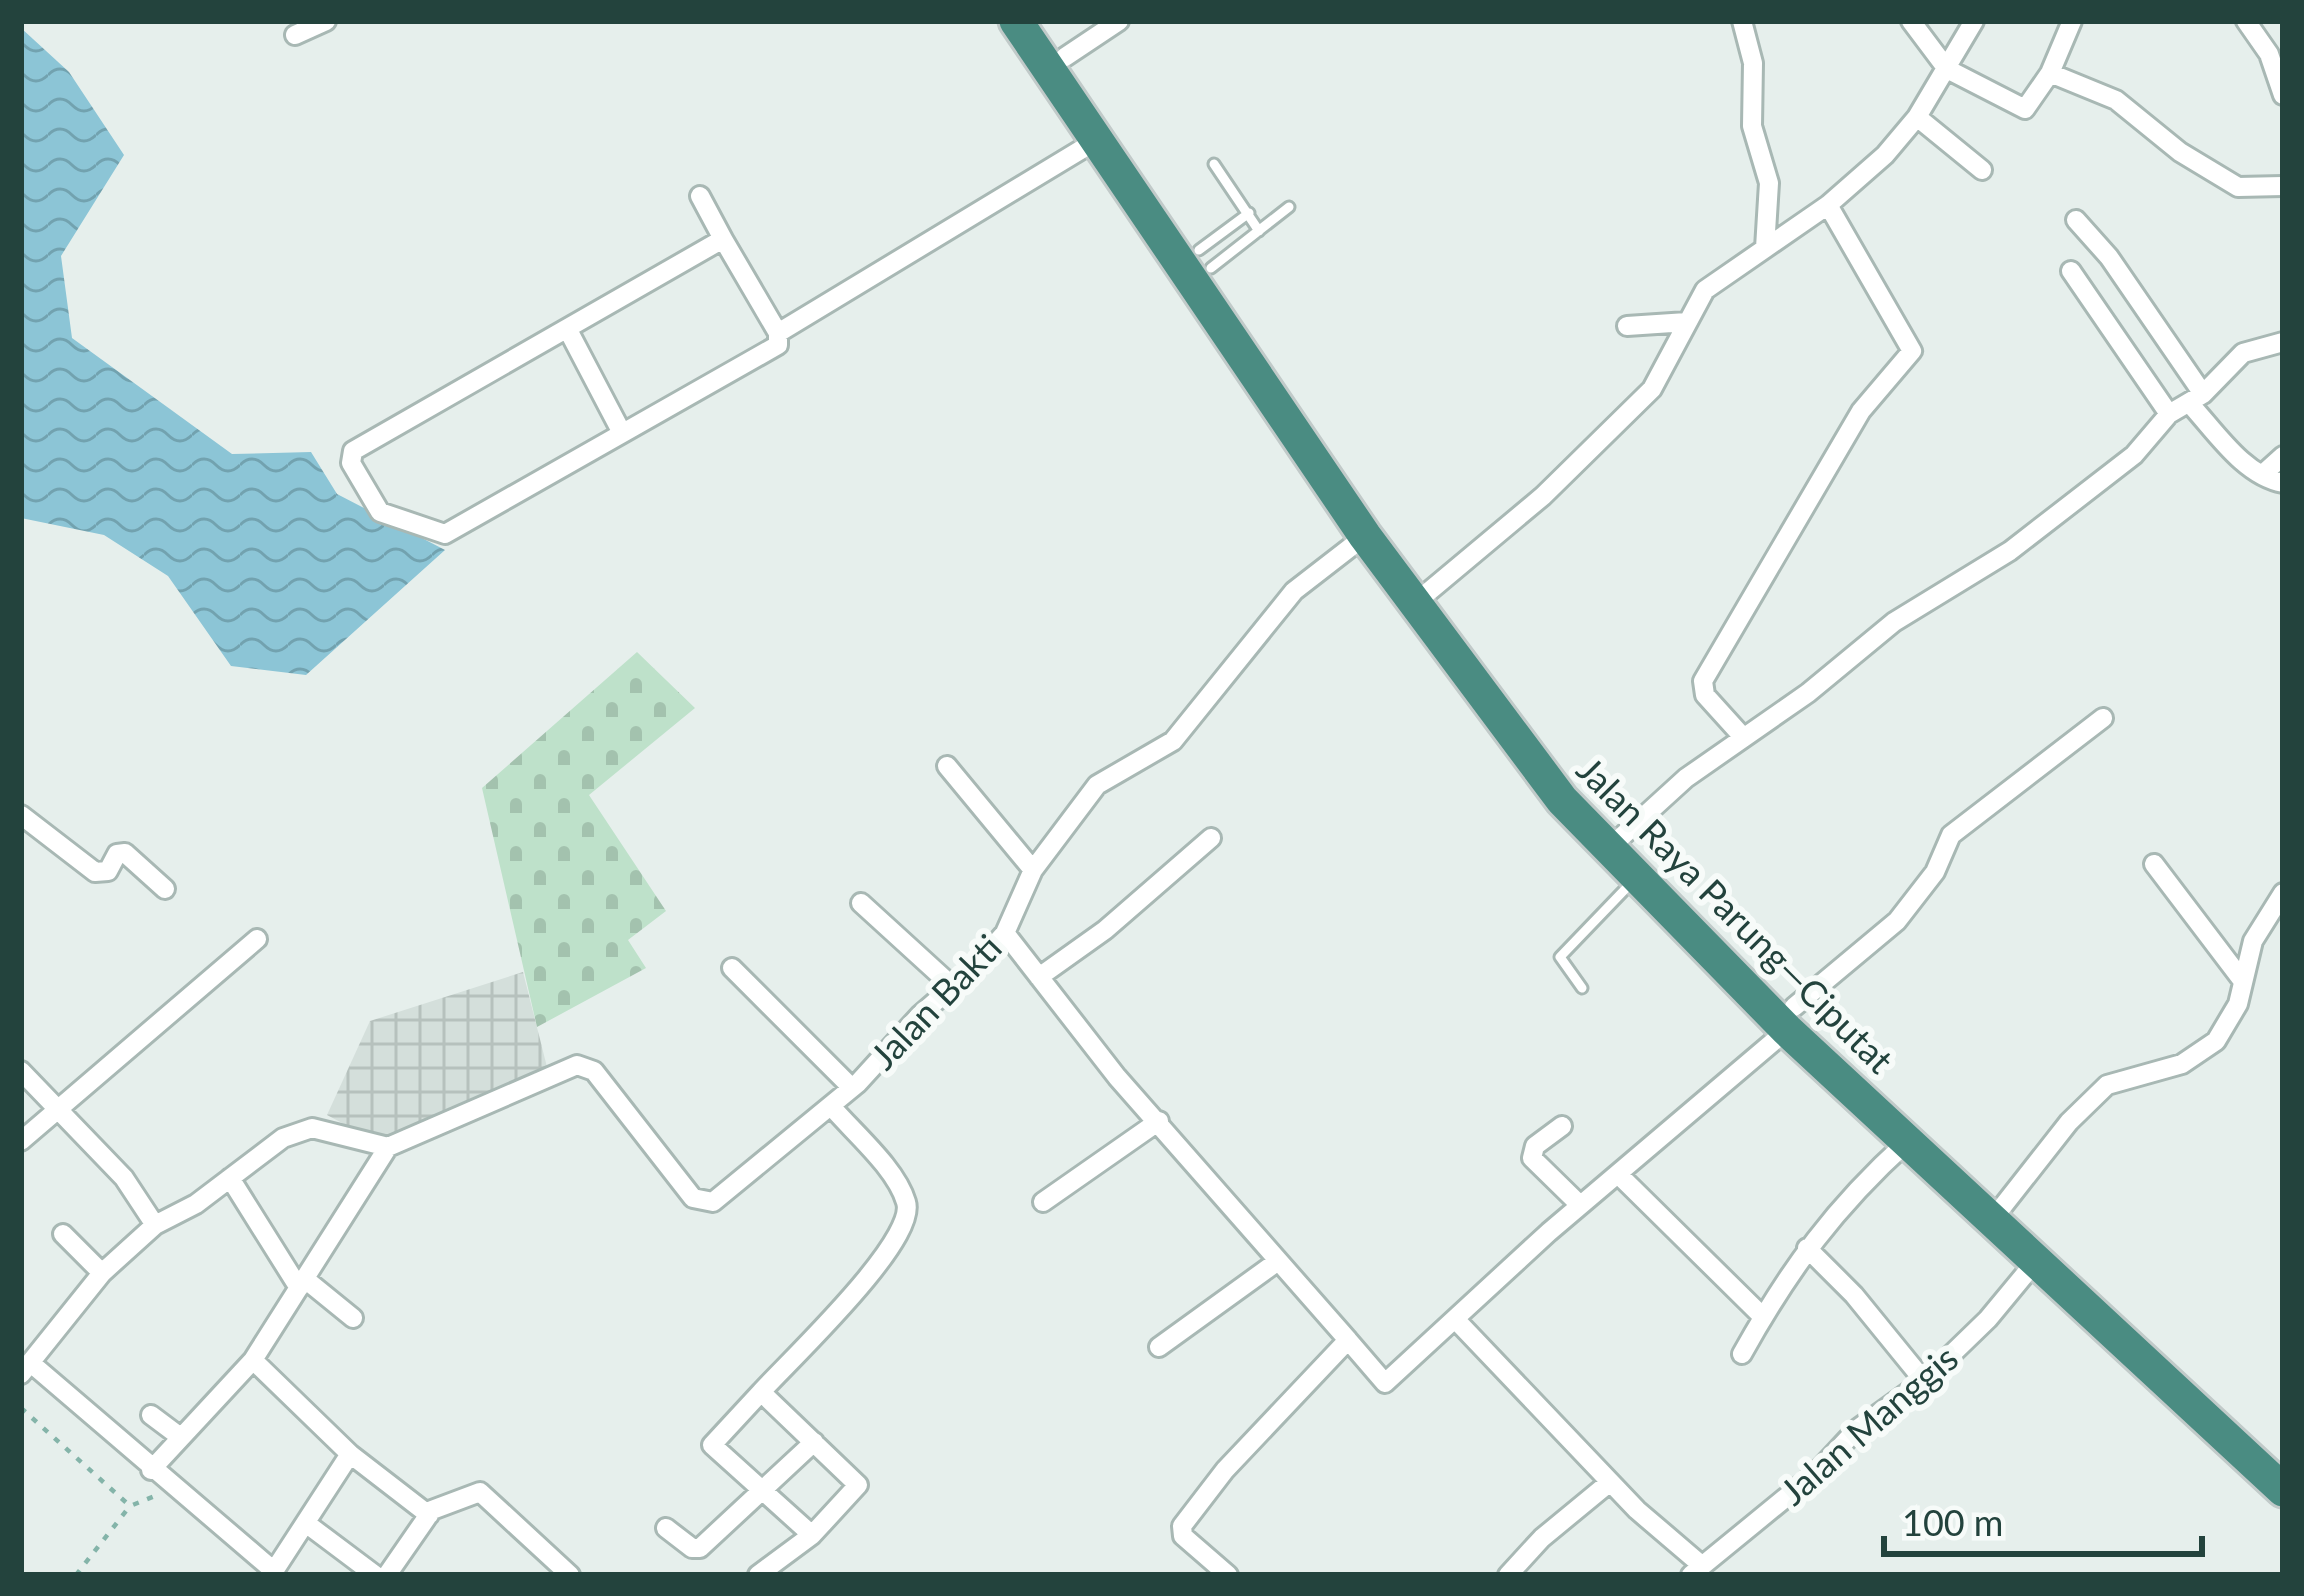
<svg xmlns="http://www.w3.org/2000/svg" width="2304" height="1596" viewBox="0 0 2304 1596" font-family="Lato,sans-serif">
<defs>
<pattern id="industrial-grid" width="8" height="8" patternUnits="userSpaceOnUse" patternTransform="scale(3)"><rect width="8" height="8" fill="#d4dfdb"/><path d="M0 4h8M4 0v8" fill="none" stroke="#b6c1bd"/></pattern>
<pattern id="cemetery-stones" width="16" height="16" patternUnits="userSpaceOnUse" patternTransform="scale(3)"><rect width="16" height="16" fill="#bee1ca"/><path d="M2 7V4a2 2 0 0 1 4 0v3zM10 15v-3a2 2 0 0 1 4 0v3z" fill="#a3c2ae"/></pattern>
<pattern id="water-waves" width="16" height="10" patternUnits="userSpaceOnUse" patternTransform="scale(3)"><rect width="16" height="10" fill="#8cc5d6"/><path d="M0 5q4-4 8 0t8 0" fill="none" stroke="#72a2af"/></pattern>
</defs>
<rect width="100%" height="100%" fill="#e6efec"/>
<path fill="url(#industrial-grid)" d="M 523,972 L 547,1067 L 378,1142 L 327,1115 L 370,1021 Z"/>
<path fill="url(#cemetery-stones)" d="M 637,652 L 695,708 L 589,795 L 666,911 L 628,940 L 646,968 L 537,1027 L 482,788 Z"/>
<path fill="url(#water-waves)" d="M 21,28 L 69,72 L 124,155 L 61,256 L 72,338 L 232,454 L 311,452 L 337,494 L 445,550 L 306,675 L 231,666 L 168,576 L 104,535 L 21,518 Z"/>
<g fill="none" stroke-linecap="round" stroke-linejoin="round">
<defs>
<path id="service" d="M 1214,164 L 1259,231
M 1199,250 L 1249,213
M 1211,268 L 1289,207
M 1582,988 L 1560,957 L 1633,881"/>
<path id="minor" d="M 1742,21 L 1753,63 L 1752,126 L 1769,183 L 1765,248
M 1911,21 L 1947,69 L 2025,109 L 2050,73 L 2072,21
M 2246,21 L 2269,54 L 2283,95
M 295,35 L 326,21
M 1065,57 L 1119,21
M 2050,73 L 2116,100 L 2180,152 L 2238,187 L 2283,186
M 1917,117 L 1982,170
M 700,196 L 723,239
M 2076,220 L 2109,257 L 2203,394
M 2071,271 L 2169,414
M 1627,326 L 1687,322
M 568,330 L 622,433
M 778,333 L 723,239 L 353,451 L 351,463 L 380,512 L 445,534 L 778,345 L 778,333 L 1097,140
M 2190,404 C 2215,431 2244,476 2283,483
M 2263,474 L 2283,456
M 1427,593 L 1543,496 L 1652,389 L 1705,290 L 1828,205 L 1885,155 L 1917,117 L 1974,21
M 1743,737 L 1705,695 L 1703,681 L 1861,411 L 1912,351 L 1828,205
M 947,766 L 1033,870
M 21,815 L 95,872 L 108,871 L 117,854 L 125,853 L 165,889
M 1607,850 L 1686,778 L 1808,693 L 1894,622 L 2010,551 L 2134,455 L 2169,414 L 2203,394 L 2243,353 L 2283,342
M 2154,864 L 2242,980
M 861,903 L 952,986
M 1005,933 L 1117,1077 L 1348,1340 L 1225,1470 L 1182,1526 L 1183,1536 L 1228,1575
M 732,968 L 852,1088
M 1039,977 L 1105,930 L 1211,838
M 1794,1007 L 1897,921 L 1935,872 L 1951,835 L 2103,718
M 21,1071 L 124,1178 L 155,1225
M 1562,1126 L 1535,1146 L 1532,1158 L 1580,1205
M 21,1141 L 257,939
M 1618,1174 L 1763,1317
M 230,1178 L 299,1288
M 1043,1202 L 1159,1121
M 1992,1220 L 2069,1122 L 2107,1085 L 2182,1064 L 2216,1041 L 2238,1004 L 2253,941 L 2283,893
M 63,1234 L 102,1273
M 1807,1248 L 1854,1295 L 1924,1381
M 305,1279 L 353,1318
M 1456,1320 L 1637,1510 L 1699,1563
M 1348,1340 L 1385,1383 L 1549,1232 L 1787,1030
M 1159,1347 L 1278,1261
M 1742,1354 C 1790,1268 1835,1207 1908,1141
M 32,1364 L 274,1571 L 350,1454 L 253,1360 L 388,1147
M 21,1374 L 102,1273 L 155,1225 L 196,1204 L 283,1138 L 312,1128 L 388,1147 L 577,1065 L 594,1071 L 693,1198 L 713,1202 L 858,1083 L 920,1015 L 973,969 L 1005,933 L 1033,870 L 1097,785 L 1173,741 L 1294,591 L 1365,536
M 761,1392 L 712,1445 L 812,1535
M 151,1415 L 179,1436
M 350,1454 L 429,1515
M 151,1470 L 253,1360
M 307,1524 L 375,1575
M 666,1528 L 692,1548 L 700,1548 L 814,1442
M 387,1575 L 432,1510 L 480,1492 L 570,1575
M 758,1575 L 812,1535 L 858,1485 L 761,1392 C 790,1360 918,1240 906,1202 C 896,1168 854,1133 831,1106
M 1508,1575 L 1542,1538 L 1610,1482
M 1691,1575 L 1817,1472 L 1856,1430 L 1924,1381 L 1988,1319 L 2036,1261"/>
<path id="trunk" d="M 1016,21 L 1365,536 L 1562,800 L 1787,1030 L 2283,1490"/>
</defs>
<use href="#service" stroke="#a8b8b4" stroke-width="15"/>
<use href="#minor" stroke="#a8b8b4" stroke-width="24"/>
<use href="#trunk" stroke="#c1cac9" stroke-width="39"/>
<path stroke="#84b4a9" stroke-width="4.5" stroke-dasharray="6 9" stroke-linecap="butt" d="M 21,1408 L 130,1506 L 155,1496
M 76,1575 L 130,1506"/>
<use href="#service" stroke="#fff" stroke-width="9"/>
<use href="#minor" stroke="#fff" stroke-width="18"/>
<use href="#trunk" stroke="#4a8c82" stroke-width="33"/>
</g>
<g text-anchor="middle" stroke-width="12" stroke-linejoin="round" paint-order="stroke">
<g font-size="36" fill="#23433d" stroke="#f7fbf9">
<text transform="translate(1735 915) rotate(45)" y="13">Jalan Raya Parung—Ciputat</text>
<text transform="translate(936 1002) rotate(-46)" y="13">Jalan Bakti</text>
<text transform="translate(1869 1425) rotate(-41)" y="13">Jalan Manggis</text>
</g>
</g>
<rect width="2304" height="1596" fill="none" stroke="#23433d" stroke-width="48"/>
<path d="M1884 1536v18h318v-18" fill="none" stroke="#23433d" stroke-width="6"/>
<text x="1902" y="1536" font-size="36" fill="#23433d" stroke="#f7fbf9" stroke-width="9" paint-order="stroke">100 m</text>
</svg>
